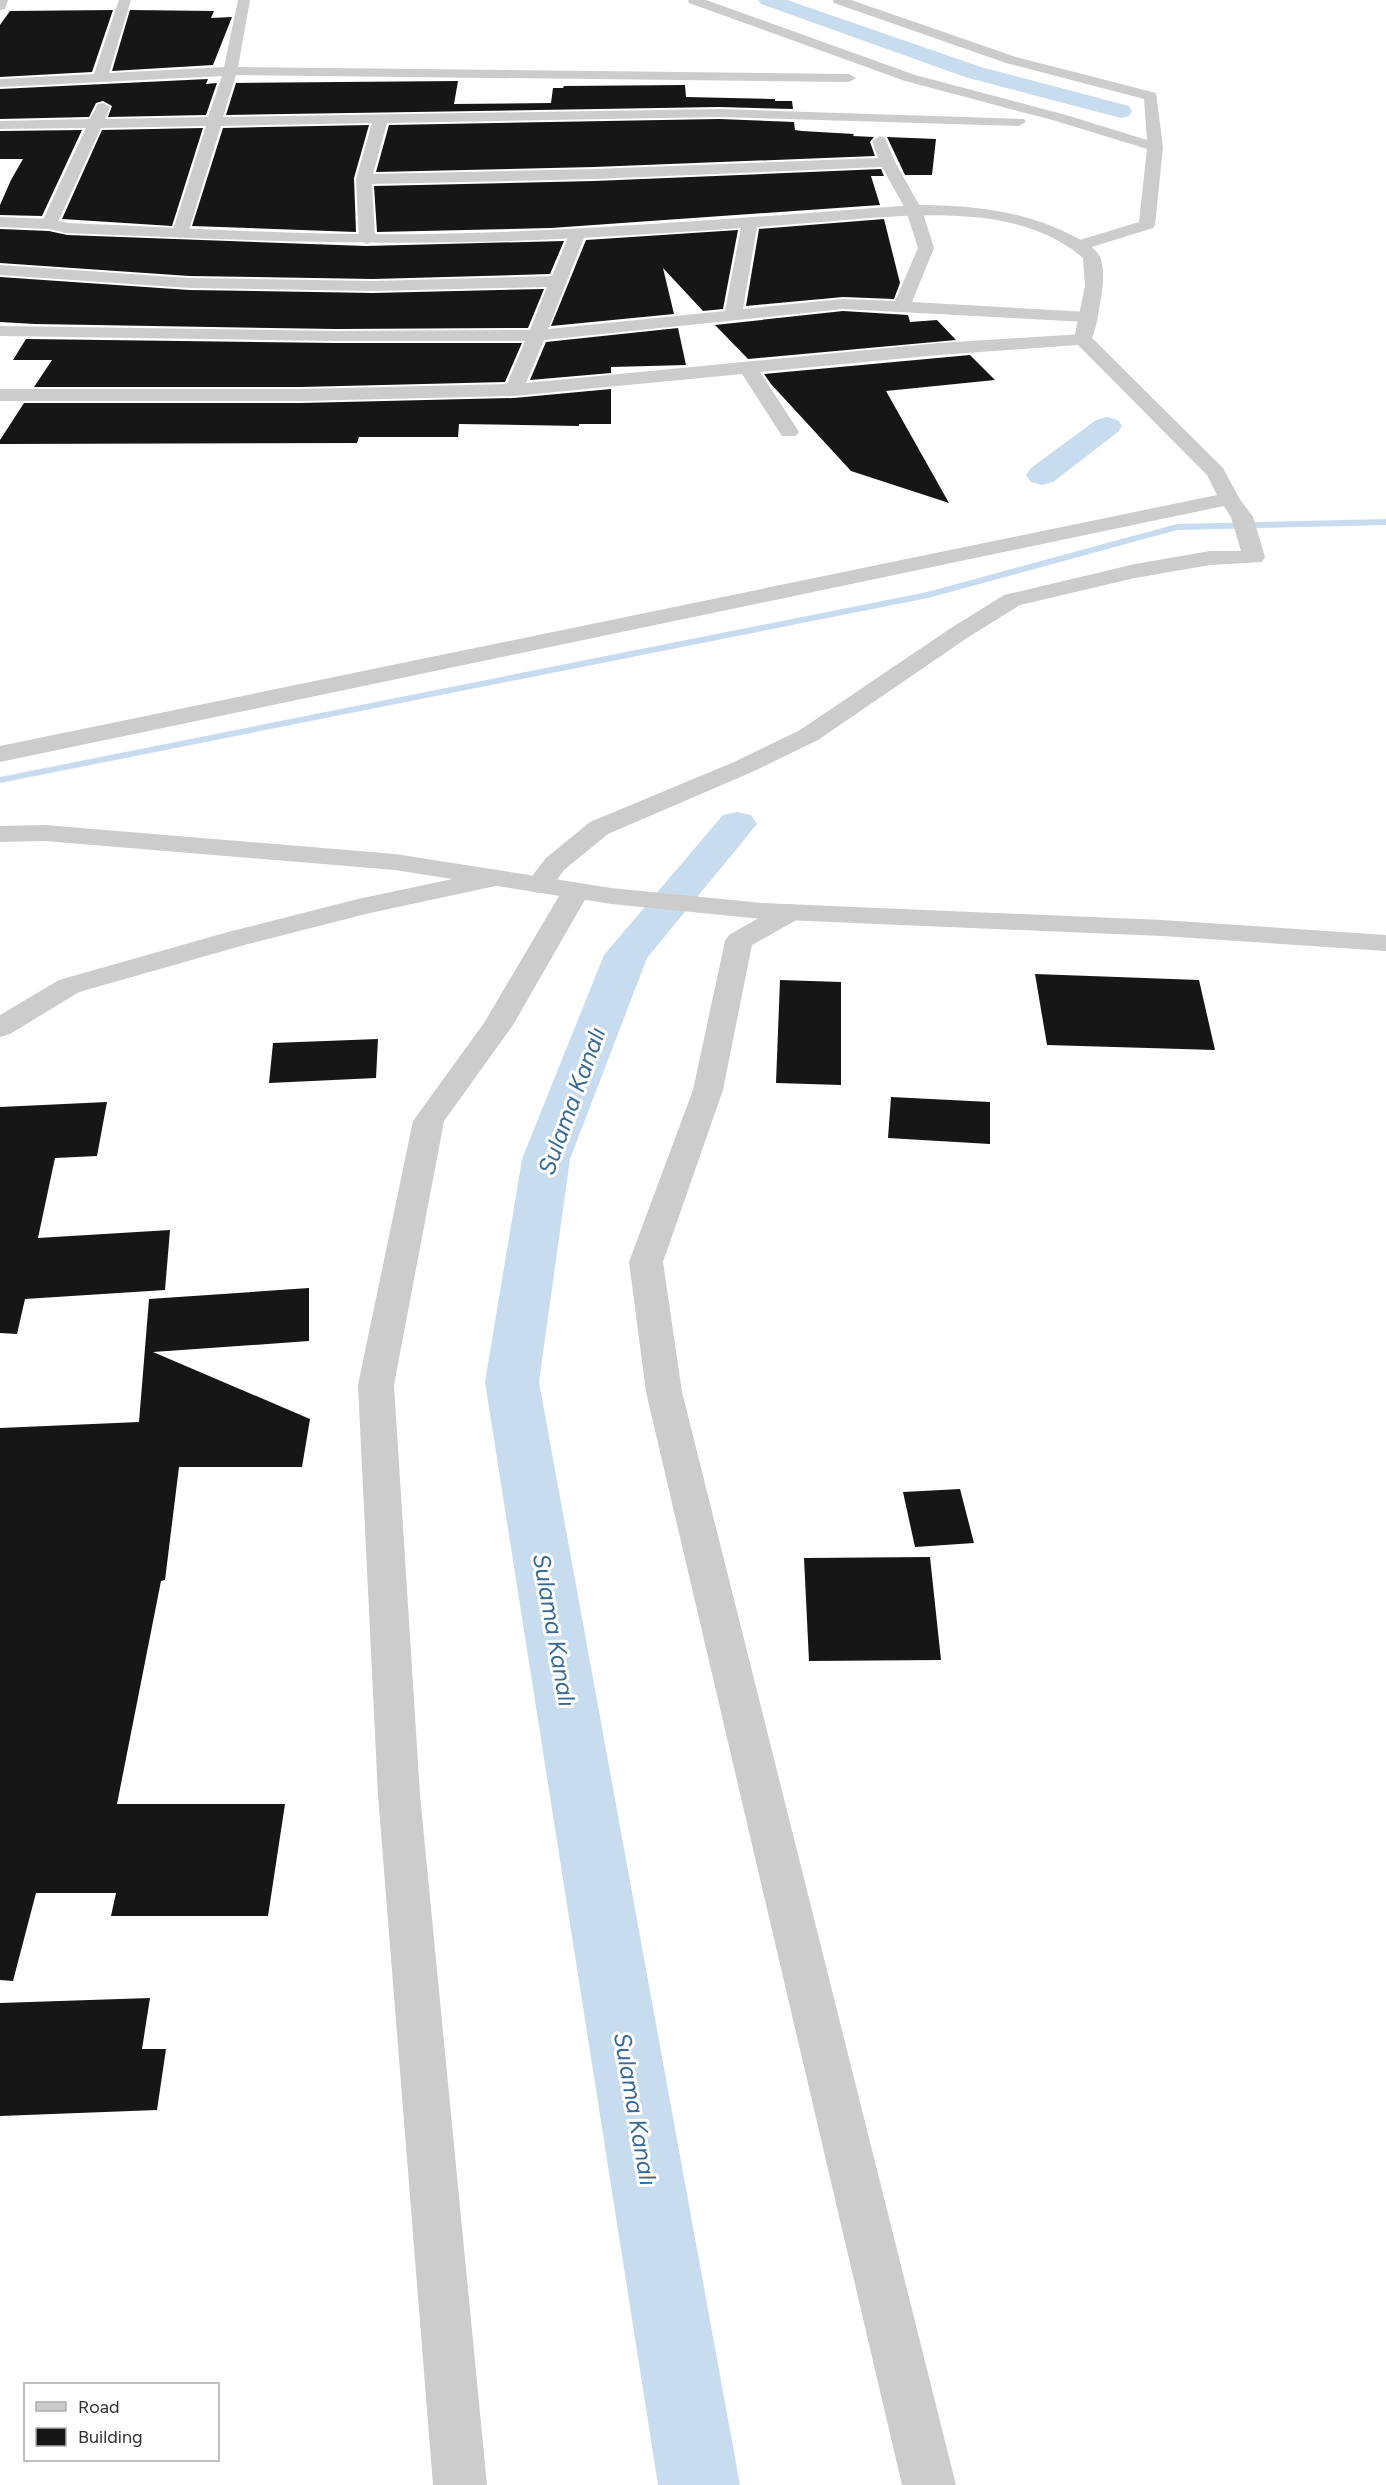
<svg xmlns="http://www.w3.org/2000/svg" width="1386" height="2485" viewBox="0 0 1386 2485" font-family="Figtree,sans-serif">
<rect width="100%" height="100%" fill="#fff"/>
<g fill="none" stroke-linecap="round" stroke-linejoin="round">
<path fill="#c7dcee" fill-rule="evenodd" d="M 1386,519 L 1386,525 L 1177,530 L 928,598 L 0,783 L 0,777 L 927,592 L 1177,524 Z"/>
<path fill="#c7dcee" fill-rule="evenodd" d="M 758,0 L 787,0 L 981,67 L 1129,106 L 1132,111 L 1129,116 L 1121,118 L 965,77 L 761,4 Z
M 1107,417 L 1118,420 L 1122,426 L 1118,432 L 1053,482 L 1042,485 L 1031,482 L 1026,475 L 1031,468 L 1096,420 Z
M 737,812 L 751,815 L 757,824 L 647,958 L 570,1159 L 539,1382 L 740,2485 L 658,2485 L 485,1382 L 522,1159 L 604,955 L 723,815 Z"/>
</g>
<path fill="#161616" d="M 113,10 L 92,72 L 0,77 L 0,25 L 10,11 Z
M 130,10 L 214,11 L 211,18 L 232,17 L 213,65 L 112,71 Z
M 208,79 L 206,84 L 217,83 L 206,115 L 108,117 L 112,106 L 103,101 L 96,103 L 89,117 L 0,119 L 0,89 Z
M 458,81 L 454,104 L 551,103 L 553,88 L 563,88 L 564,86 L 685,85 L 686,97 L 775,99 L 775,101 L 792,101 L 793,109 L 719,107 L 226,115 L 236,83 Z
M 719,119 L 794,122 L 795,130 L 802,131 L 854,134 L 853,136 L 874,137 L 870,142 L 875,156 L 594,167 L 376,172 L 389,125 Z
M 369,125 L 354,178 L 356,232 L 192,226 L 223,128 Z
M 203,128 L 172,226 L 62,219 L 102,130 Z
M 82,130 L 42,216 L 0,215 L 0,205 L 11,180 L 23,159 L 0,159 L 0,131 Z
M 887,137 L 936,139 L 932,175 L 905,175 Z
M 881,169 L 884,176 L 871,176 L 880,205 L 551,228 L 377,232 L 374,186 L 594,181 Z
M 884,219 L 900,283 L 894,299 L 843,297 L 746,306 L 759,229 Z
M 0,229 L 49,231 L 67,235 L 366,246 L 564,241 L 550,274 L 373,279 L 189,276 L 0,263 Z
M 738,230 L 723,309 L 703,311 L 663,268 L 674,314 L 551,326 L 586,240 Z
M 0,277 L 189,290 L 373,293 L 544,289 L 528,328 L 336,329 L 35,324 L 0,322 Z
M 843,311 L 908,315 L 910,322 L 937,320 L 956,340 L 748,359 L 715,325 Z
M 678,328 L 686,365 L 611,367 L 611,373 L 530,380 L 546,342 Z
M 26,339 L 336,343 L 522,343 L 505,382 L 301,387 L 34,387 L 52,360 L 13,360 Z
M 970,355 L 995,380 L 886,391 L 949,503 L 851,471 L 771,384 L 764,374 Z
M 611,389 L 611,424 L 579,424 L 579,426 L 459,424 L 458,437 L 359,437 L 357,443 L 0,444 L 0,440 L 24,403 L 301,403 L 514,398 Z
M 1035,974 L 1199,980 L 1215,1050 L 1047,1045 Z
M 780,980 L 841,982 L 841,1085 L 776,1083 Z
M 378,1039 L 376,1078 L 269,1083 L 273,1043 Z
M 891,1097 L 990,1102 L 990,1144 L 888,1138 Z
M 107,1102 L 97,1156 L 55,1158 L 38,1238 L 170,1230 L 165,1290 L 25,1299 L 17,1334 L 0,1333 L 0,1107 Z
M 309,1288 L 309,1341 L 153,1352 L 310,1419 L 302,1467 L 179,1467 L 165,1580 L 161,1581 L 117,1804 L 285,1804 L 268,1916 L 111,1916 L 116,1893 L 36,1893 L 13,1981 L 0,1980 L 0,1428 L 139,1422 L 149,1299 Z
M 960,1489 L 974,1543 L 915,1547 L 903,1492 Z
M 930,1557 L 941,1660 L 809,1661 L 804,1558 Z
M 150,1998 L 142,2049 L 166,2049 L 157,2110 L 0,2116 L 0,2003 Z"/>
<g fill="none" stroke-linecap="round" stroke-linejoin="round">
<path fill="#ccc" fill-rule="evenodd" d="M 0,0 L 8,0 L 5,9 L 0,10 Z
M 119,0 L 131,0 L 109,73 L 224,67 L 238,0 L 250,0 L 238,67 L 849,74 L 856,78 L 849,82 L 236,75 L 223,117 L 719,109 L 1024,119 L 1026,122 L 1019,126 L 719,117 L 387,123 L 373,174 L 594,169 L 878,158 L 872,141 L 880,136 L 885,138 L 895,162 L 922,210 L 934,248 L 912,302 L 1088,312 L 1094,313 L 1097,317 L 1094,321 L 1088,322 L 843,309 L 544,340 L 526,383 L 939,343 L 1083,334 L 1089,335 L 1223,468 L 1239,498 L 1253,517 L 1265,557 L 1262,562 L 1210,565 L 1135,578 L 1020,605 L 967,638 L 818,740 L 752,772 L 608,834 L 564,870 L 549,891 L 539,893 L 529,891 L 525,885 L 546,858 L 590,822 L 734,762 L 800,730 L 951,628 L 1004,595 L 1135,564 L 1210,551 L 1241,551 L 1231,517 L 1224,506 L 0,762 L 0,746 L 1217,495 L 1207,475 L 1078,345 L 939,355 L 760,372 L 799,432 L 796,436 L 782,436 L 742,374 L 514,396 L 301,401 L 0,401 L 0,389 L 301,389 L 507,384 L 525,341 L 336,341 L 0,336 L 0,326 L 336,331 L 530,330 L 547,287 L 373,291 L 189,288 L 0,275 L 0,265 L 189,278 L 373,281 L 552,276 L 570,233 L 572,229 L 584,229 L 586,233 L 548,329 L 725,311 L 742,222 L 750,217 L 758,222 L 743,309 L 843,299 L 895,301 L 918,248 L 906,210 L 882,167 L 594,179 L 372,184 L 375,239 L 367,244 L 359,239 L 356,179 L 372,123 L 221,126 L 188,233 L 180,238 L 172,233 L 206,126 L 101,128 L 57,224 L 55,227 L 43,227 L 41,224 L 86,128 L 0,129 L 0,121 L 90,119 L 98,104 L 103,103 L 110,107 L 105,119 L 208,117 L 222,76 L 0,87 L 0,79 L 94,74 Z
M 688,0 L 706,0 L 915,75 L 1066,115 L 1147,140 L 1144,99 L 1006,63 L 834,3 L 833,0 L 851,0 L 1016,57 L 1156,93 L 1163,147 L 1155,225 L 1153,228 L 1079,251 L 1071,246 L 1073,242 L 1139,222 L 1147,149 L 1056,121 L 905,81 L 689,3 Z
M 495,870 L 505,872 L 509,878 L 505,884 L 370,913 L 248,944 L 79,992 L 10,1034 L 0,1037 L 0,1015 L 59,980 L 228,932 L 358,899 Z
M 576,883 L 586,885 L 590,891 L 513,1025 L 444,1121 L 394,1385 L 420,1795 L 487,2485 L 433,2485 L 378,1795 L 358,1385 L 413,1121 L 484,1023 L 562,891 L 566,885 Z
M 790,904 L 800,906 L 804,912 L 800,918 L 752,945 L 723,1090 L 663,1262 L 682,1392 L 956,2485 L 902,2485 L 646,1392 L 629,1262 L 693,1090 L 725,941 L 729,935 L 780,906 Z"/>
<path fill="#ccc" fill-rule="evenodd" d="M 914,205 C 971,205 1024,210 1075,237 C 1084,242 1095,247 1100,257 C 1105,269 1103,286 1101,298 C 1098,312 1097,332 1089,343 L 1077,343 L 1074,339 L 1085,286 L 1083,258 C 1054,232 1011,220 973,217 C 918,212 863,219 809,223 C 732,229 654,234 577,238 C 407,248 237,240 67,233 L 49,229 L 0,227 L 0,217 L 49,219 L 67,223 C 188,228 309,236 430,234 C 591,231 753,217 914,205 Z
M 45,825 L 395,854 L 611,888 L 762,903 L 1162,920 L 1386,935 L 1386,951 L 1162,936 L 762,919 L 611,904 L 395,870 L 45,841 L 0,842 L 0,826 Z"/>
</g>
<g text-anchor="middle" stroke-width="6" stroke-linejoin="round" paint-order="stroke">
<g font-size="24" font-style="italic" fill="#386a96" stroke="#fff">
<text transform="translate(572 1101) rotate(-70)" y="8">Sulama Kanalı</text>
<text transform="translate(554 1630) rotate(80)" y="8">Sulama Kanalı</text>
<text transform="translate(635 2109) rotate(80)" y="8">Sulama Kanalı</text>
</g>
</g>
<rect x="24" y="2383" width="195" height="78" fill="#ffffff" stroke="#acacac" stroke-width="1.5"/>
<rect x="36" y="2402" width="30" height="9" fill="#cccccc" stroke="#acacac" stroke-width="1.5"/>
<text x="78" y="2413" font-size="18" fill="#2f2f2f">Road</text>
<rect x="36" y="2428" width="30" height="18" fill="#161616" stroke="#acacac" stroke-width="1.5"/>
<text x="78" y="2443" font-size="18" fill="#2f2f2f">Building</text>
</svg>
